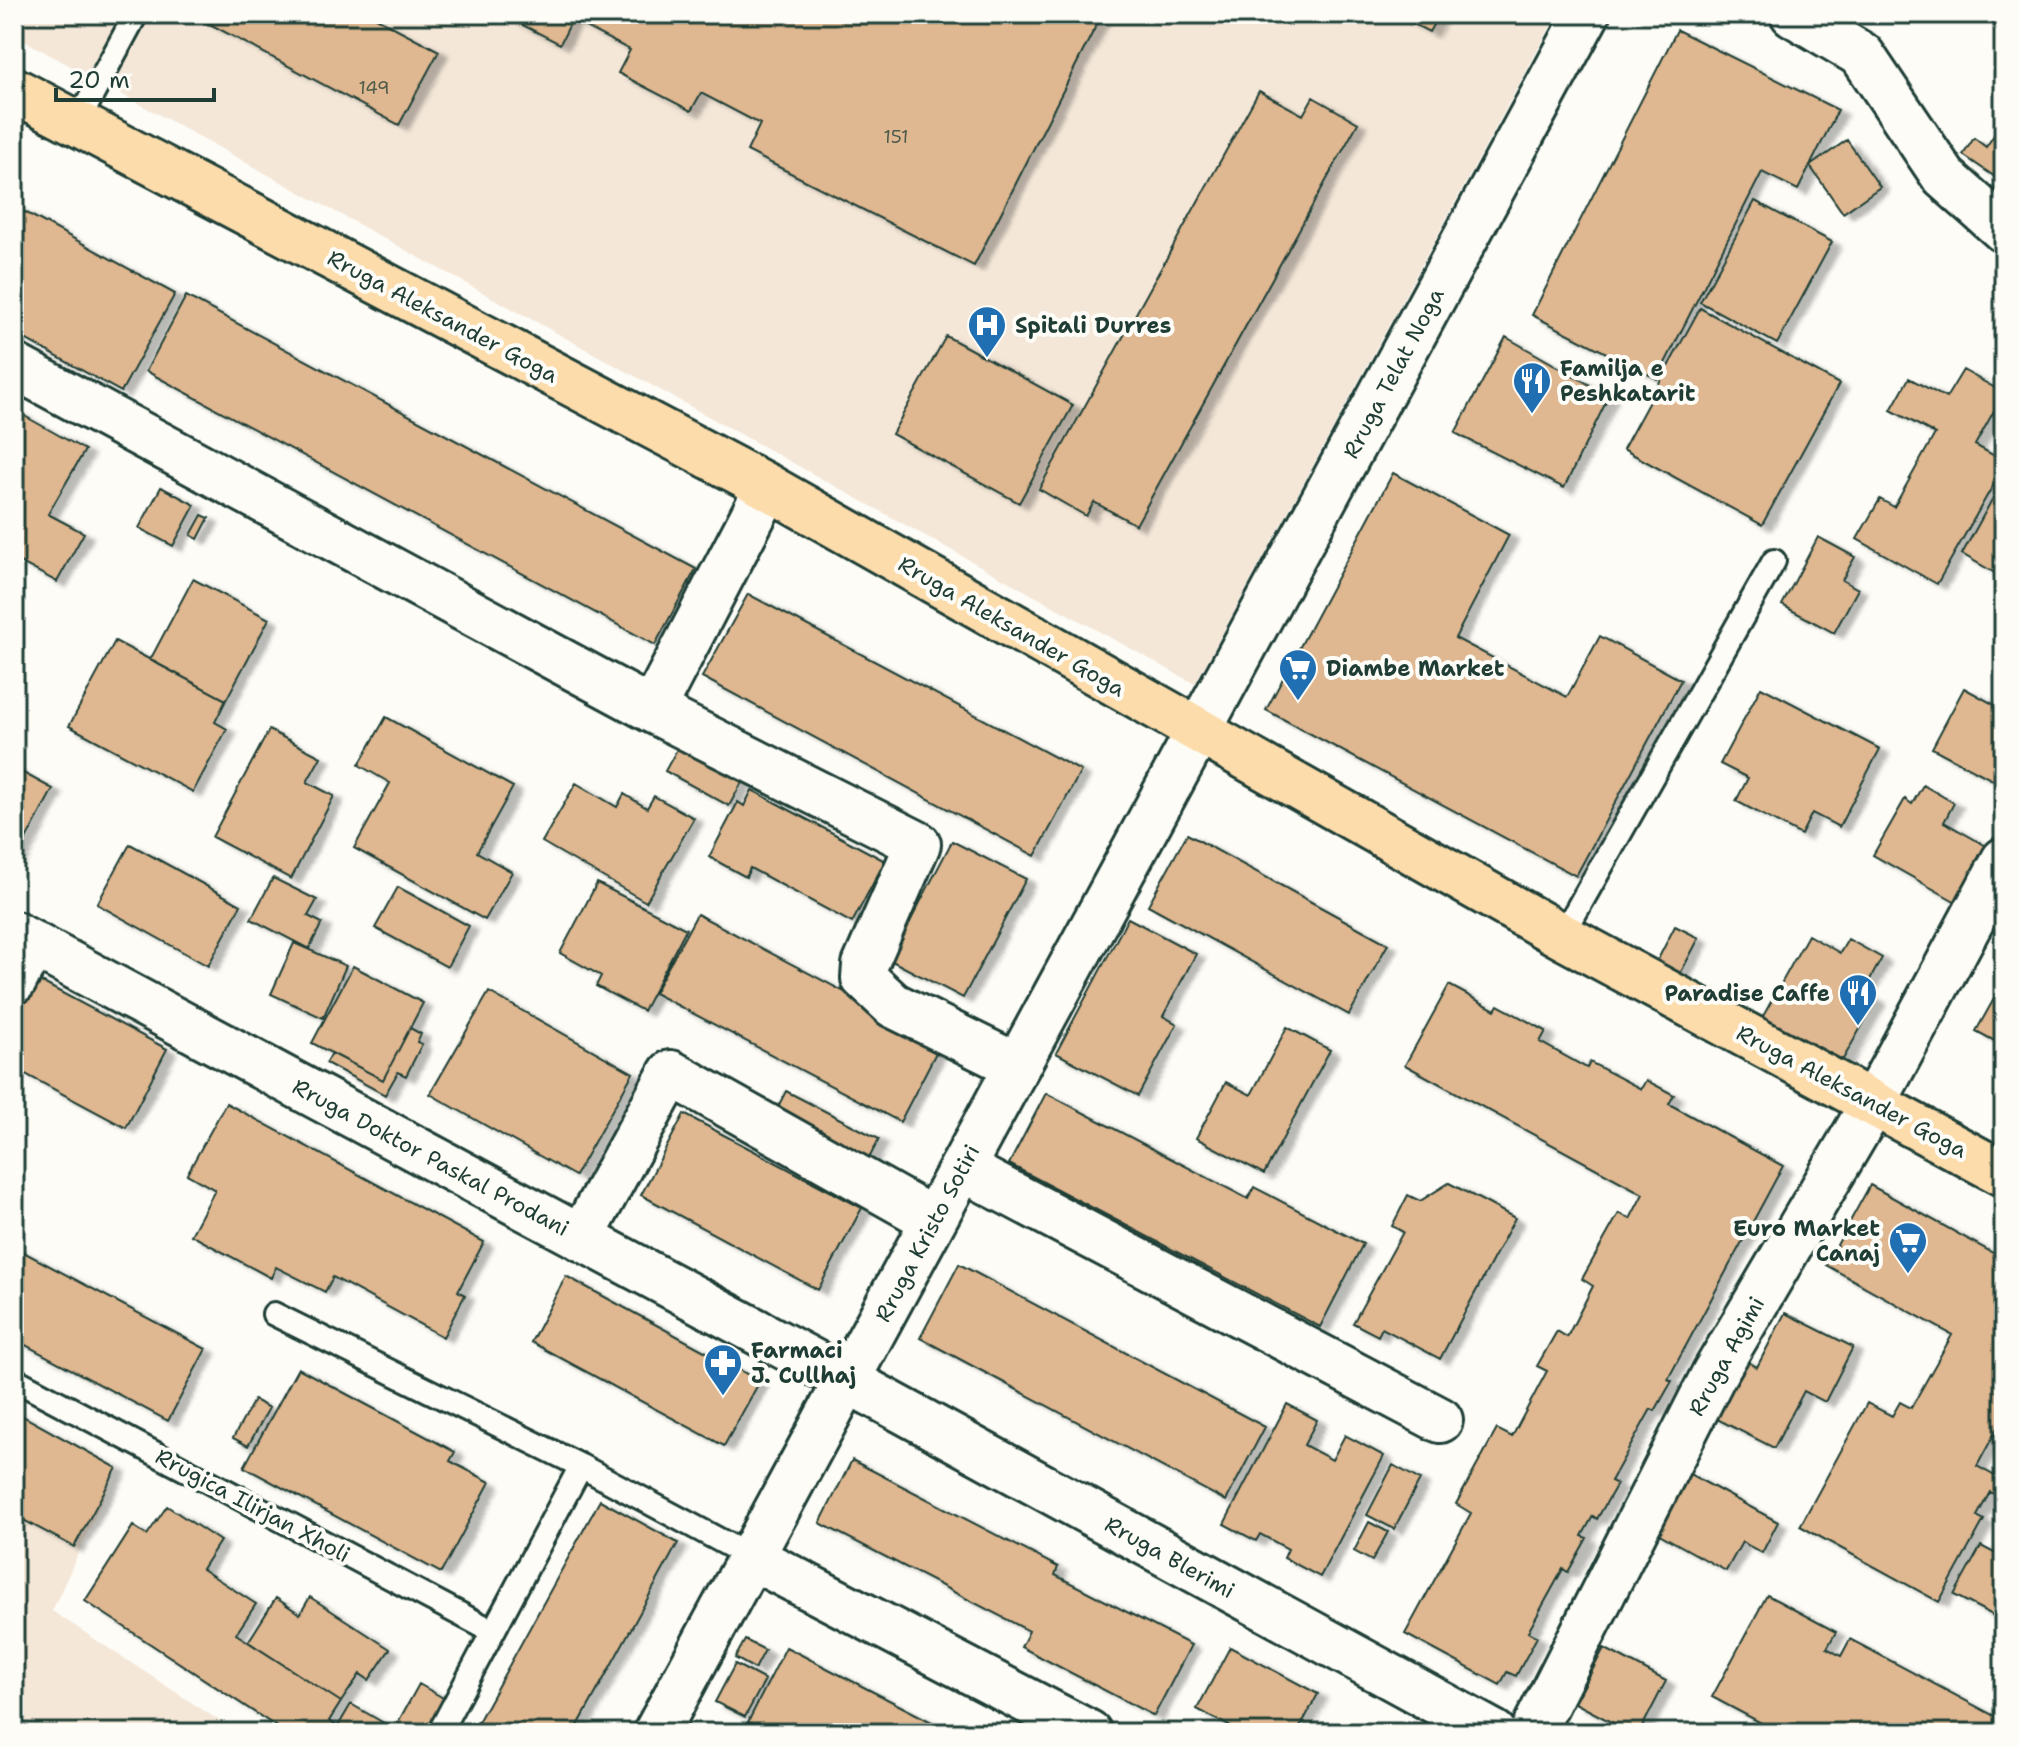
<svg xmlns="http://www.w3.org/2000/svg" width="2018" height="1747" viewBox="0 0 2018 1747" font-family="'Shantell Sans',sans-serif">
<defs>
<filter id="shadow"><feDropShadow dx="9" dy="5" stdDeviation="2" flood-color="#0004"/></filter>
</defs>
<rect width="100%" height="100%" fill="#fdfcf7"/>
<filter id="ink" filterUnits="userSpaceOnUse"><feTurbulence type="fractalNoise" baseFrequency=".0125" numOctaves="2"/><feDisplacementMap in="SourceGraphic" scale="16" xChannelSelector="R" yChannelSelector="G"/><feConvolveMatrix kernelMatrix="1 2 1 2 8 2 1 2 1" color-interpolation-filters="sRGB"/></filter>
<g filter="url(#ink)">
<path fill="#f4e7d8" d="M 14,14 L 1557,14 L 1195,684 L 14,35 Z
M 14,1411 L 117,1468 L 52,1611 L 238,1733 L 14,1733 Z"/>
<path fill="#dfb790" stroke="#1f3d34" stroke-width="2" filter="url(#shadow)" d="M 191,14 L 369,14 L 439,51 L 399,125 Z
M 501,14 L 1083,14 L 1093,19 L 1096,14 L 1101,16 L 974,266 L 747,151 L 760,124 L 701,93 L 691,111 L 618,73 L 630,50 L 572,20 L 560,44 Z
M 1394,14 L 1439,14 L 1429,32 Z
M 1677,30 L 1838,110 L 1798,190 L 1762,172 L 1657,379 L 1532,315 Z
M 1259,91 L 1303,115 L 1313,97 L 1358,123 L 1136,525 L 1094,502 L 1086,516 L 1039,489 Z
M 2004,120 L 2004,183 L 1963,155 L 1974,138 L 1986,147 Z
M 1847,140 L 1880,187 L 1843,213 L 1810,166 Z
M 1755,201 L 1832,242 L 1777,344 L 1700,302 Z
M 14,206 L 175,294 L 121,392 L 14,333 Z
M 186,296 L 696,569 L 655,645 L 146,371 Z
M 1700,308 L 1839,384 L 1762,525 L 1623,449 Z
M 946,336 L 1073,405 L 1019,503 L 892,434 Z
M 1506,337 L 1609,396 L 1564,488 L 1455,433 Z
M 1963,370 L 2004,393 L 1975,445 L 2004,461 L 2004,466 L 1937,584 L 1857,539 L 1880,499 L 1894,507 L 1935,434 L 1891,410 L 1909,378 L 1946,398 Z
M 14,410 L 85,450 L 48,514 L 84,533 L 57,582 L 14,559 Z
M 1393,473 L 1509,535 L 1455,638 L 1567,697 L 1600,636 L 1681,680 L 1576,876 L 1266,710 Z
M 2004,478 L 2004,578 L 1962,554 Z
M 161,487 L 195,505 L 173,546 L 139,528 Z
M 202,515 L 209,518 L 198,539 L 191,535 Z
M 1818,537 L 1855,557 L 1842,580 L 1858,589 L 1834,633 L 1782,605 Z
M 193,579 L 269,619 L 226,700 L 150,660 Z
M 748,594 L 1081,771 L 1035,856 L 702,677 Z
M 115,641 L 226,700 L 215,722 L 227,729 L 193,792 L 69,726 Z
M 1761,687 L 1880,749 L 1839,827 L 1812,813 L 1801,835 L 1736,801 L 1748,778 L 1720,764 Z
M 1964,688 L 2004,710 L 2004,786 L 1932,748 Z
M 386,717 L 513,787 L 477,852 L 512,872 L 485,920 L 354,848 L 390,783 L 359,765 Z
M 688,729 L 752,764 L 729,806 L 665,771 Z
M 269,730 L 321,757 L 307,782 L 334,796 L 291,879 L 212,837 Z
M 14,768 L 53,789 L 14,862 Z
M 576,783 L 617,807 L 624,794 L 647,808 L 654,796 L 694,818 L 646,902 L 542,842 Z
M 1923,785 L 1954,803 L 1944,822 L 1990,848 L 1958,903 L 1873,855 L 1905,799 L 1912,804 Z
M 752,790 L 885,861 L 852,923 L 750,868 L 746,877 L 709,857 L 738,802 L 744,806 Z
M 1187,834 L 1388,944 L 1349,1015 L 1148,905 Z
M 952,841 L 1026,879 L 963,998 L 890,960 Z
M 130,844 L 241,905 L 208,966 L 97,904 Z
M 273,878 L 317,900 L 308,916 L 322,923 L 309,949 L 251,919 Z
M 597,883 L 686,929 L 643,1011 L 596,986 L 601,976 L 560,953 Z
M 398,887 L 469,926 L 447,967 L 375,928 Z
M 697,914 L 941,1043 L 900,1122 L 654,993 Z
M 1128,918 L 1196,954 L 1163,1016 L 1177,1024 L 1138,1096 L 1056,1053 Z
M 1675,926 L 1699,938 L 1680,974 L 1657,961 Z
M 1808,935 L 1840,953 L 1848,939 L 1882,958 L 1863,992 L 1877,999 L 1841,1063 L 1762,1018 Z
M 294,943 L 346,966 L 323,1018 L 271,994 Z
M 353,966 L 423,1003 L 383,1080 L 312,1043 Z
M 34,978 L 167,1049 L 126,1128 L 14,1068 L 14,1016 Z
M 2004,981 L 2004,1046 L 1976,1031 Z
M 1449,985 L 1495,1010 L 1498,1005 L 1546,1031 L 1540,1042 L 1587,1068 L 1590,1062 L 1641,1089 L 1646,1080 L 1674,1095 L 1669,1104 L 1783,1166 L 1668,1379 L 1672,1381 L 1655,1411 L 1651,1409 L 1611,1481 L 1617,1484 L 1597,1519 L 1593,1516 L 1582,1536 L 1587,1538 L 1568,1572 L 1563,1569 L 1528,1632 L 1537,1637 L 1516,1676 L 1507,1672 L 1500,1685 L 1405,1634 L 1471,1513 L 1456,1504 L 1497,1429 L 1512,1437 L 1547,1371 L 1537,1366 L 1557,1331 L 1567,1337 L 1593,1286 L 1582,1279 L 1619,1213 L 1630,1219 L 1643,1194 L 1405,1065 Z
M 489,992 L 633,1073 L 575,1176 L 430,1094 Z
M 1287,1027 L 1330,1050 L 1264,1174 L 1196,1138 L 1226,1082 L 1251,1095 Z
M 410,1028 L 421,1034 L 417,1042 L 422,1044 L 406,1076 L 398,1072 L 385,1095 L 326,1063 L 332,1053 L 383,1080 Z
M 786,1091 L 879,1139 L 864,1168 L 771,1120 Z
M 1046,1093 L 1248,1199 L 1254,1187 L 1363,1244 L 1320,1327 L 1009,1164 Z
M 226,1103 L 484,1242 L 458,1291 L 465,1295 L 443,1337 L 333,1277 L 325,1292 L 276,1267 L 271,1278 L 191,1235 L 215,1190 L 187,1174 Z
M 684,1114 L 862,1208 L 818,1290 L 641,1195 Z
M 1449,1183 L 1515,1218 L 1440,1359 L 1382,1328 L 1378,1336 L 1353,1323 L 1403,1232 L 1392,1226 L 1408,1195 L 1420,1201 Z
M 1870,1185 L 2004,1259 L 2004,1416 L 1977,1466 L 2004,1481 L 2004,1483 L 1997,1496 L 1990,1492 L 1977,1516 L 1984,1520 L 1939,1602 L 1800,1526 L 1867,1403 L 1892,1416 L 1900,1402 L 1911,1408 L 1952,1335 L 1826,1265 Z
M 14,1247 L 206,1349 L 168,1421 L 14,1339 Z
M 959,1264 L 1265,1427 L 1226,1501 L 920,1338 Z
M 566,1276 L 760,1381 L 724,1446 L 531,1342 Z
M 1785,1313 L 1853,1347 L 1825,1402 L 1804,1391 L 1774,1448 L 1711,1416 L 1742,1358 L 1757,1367 Z
M 298,1368 L 455,1452 L 450,1461 L 490,1482 L 441,1573 L 244,1467 Z
M 254,1400 L 269,1408 L 248,1446 L 233,1438 Z
M 1287,1404 L 1317,1420 L 1304,1445 L 1332,1460 L 1345,1435 L 1384,1456 L 1320,1577 L 1284,1558 L 1288,1549 L 1260,1534 L 1256,1541 L 1224,1524 Z
M 14,1411 L 117,1468 L 74,1547 L 14,1515 Z
M 852,1460 L 1058,1567 L 1055,1575 L 1191,1645 L 1154,1716 L 1021,1647 L 1029,1631 L 820,1523 Z
M 1393,1465 L 1420,1480 L 1394,1529 L 1367,1515 Z
M 1686,1472 L 1778,1522 L 1762,1553 L 1742,1542 L 1726,1571 L 1654,1531 Z
M 600,1500 L 678,1543 L 574,1733 L 472,1733 Z
M 167,1506 L 220,1541 L 202,1569 L 256,1604 L 236,1634 L 341,1702 L 329,1721 L 338,1727 L 334,1733 L 286,1733 L 85,1601 L 133,1526 L 147,1535 Z
M 1369,1522 L 1388,1532 L 1372,1561 L 1354,1551 Z
M 1981,1546 L 2004,1558 L 2004,1621 L 1954,1595 Z
M 1767,1595 L 1836,1632 L 1827,1648 L 1841,1656 L 1850,1639 L 2004,1721 L 2004,1733 L 1780,1733 L 1712,1697 Z
M 310,1597 L 390,1649 L 369,1680 L 360,1674 L 341,1702 L 248,1642 L 276,1598 L 300,1614 Z
M 745,1640 L 765,1650 L 755,1669 L 735,1658 Z
M 786,1647 L 953,1733 L 770,1733 L 748,1722 Z
M 1230,1647 L 1318,1694 L 1297,1733 L 1242,1733 L 1197,1709 Z
M 1604,1648 L 1666,1681 L 1639,1733 L 1632,1733 L 1575,1703 Z
M 735,1664 L 765,1680 L 745,1717 L 715,1702 Z
M 419,1684 L 452,1703 L 435,1733 L 392,1733 Z
M 351,1704 L 394,1729 L 392,1733 L 334,1733 Z"/>
<g fill="none" stroke-linecap="round" stroke-linejoin="round">
<defs>
<path id="service" d="M 76,125 L 136,14
M 1562,936 L 1774,561
M 274,1314 L 581,1466 L 751,1557
M 14,1379 L 492,1631
M 439,1733 L 581,1466"/>
<path id="minor" d="M 1793,14 L 1862,55 L 1944,177 L 2004,230
M 14,366 L 652,710 L 918,844 L 865,965 L 864,978 L 893,1005 L 1017,1066
M 652,710 L 768,487
M 1198,732 L 1587,14
M 14,934 L 847,1380
M 14,981 L 33,944
M 962,1168 L 1440,1420
M 581,1238 L 671,1073 L 933,1220
M 751,1557 L 1089,1733
M 1532,1733 L 1714,1374 L 1874,1102 L 2004,860"/>
<path id="tertiary" d="M 847,1380 L 1494,1733
M 656,1733 L 1198,732"/>
<path id="primary" d="M 14,90 L 768,487 L 1562,936 L 2004,1174"/>
</defs>
<use href="#service" stroke="#1f3d34" stroke-width="28"/>
<use href="#minor" stroke="#1f3d34" stroke-width="50"/>
<use href="#tertiary" stroke="#1f3d34" stroke-width="50"/>
<use href="#primary" stroke="#1f3d34" stroke-width="50"/>
<use href="#service" stroke="#fdfcf7" stroke-width="22"/>
<use href="#minor" stroke="#fdfcf7" stroke-width="44"/>
<use href="#tertiary" stroke="#fdfcf7" stroke-width="44"/>
<use href="#primary" stroke="#fddcac" stroke-width="44"/>
</g>
</g>
<defs>
<symbol id="hospital-pin" viewBox="-11 -11 22 30"><path d="M0 17L-7.5 6A9.5 9.5 0 1 1 7.5 6Z" fill="#1f6fb2" stroke="#fdfcf7"/><path d="M-5-5h3v3.5h4V-5h3V5h-3V1.5h-4V5h-3Z" fill="#fff"/></symbol>
<symbol id="restaurant-pin" viewBox="-11 -11 22 30"><path d="M0 17L-7.5 6A9.5 9.5 0 1 1 7.5 6Z" fill="#1f6fb2" stroke="#fdfcf7"/><path d="M-5-6h1v4h1v-4h1v4h1v-4h1v5L-1.5 .5V6h-2V.5L-5-1ZM5-6V6H3V1.5H1.5Q1.5-4 5-6Z" fill="#fff"/></symbol>
<symbol id="supermarket-pin" viewBox="-11 -11 22 30"><path d="M0 17L-7.5 6A9.5 9.5 0 1 1 7.5 6Z" fill="#1f6fb2" stroke="#fdfcf7"/><path d="M-6-5.5h2.5l.6 2H6L4.5 2H-2.5L-4.4-4H-6ZM-1.5 3.2a1.3 1.3 0 1 0 .1 0ZM3 3.2a1.3 1.3 0 1 0 .1 0Z" fill="#fff"/></symbol>
<symbol id="pharmacy-pin" viewBox="-11 -11 22 30"><path d="M0 17L-7.5 6A9.5 9.5 0 1 1 7.5 6Z" fill="#1f6fb2" stroke="#fdfcf7"/><path d="M-2-6h4v4h4v4h-4v4h-4v-4h-4v-4h4Z" fill="#fff"/></symbol>
</defs>
<g fill-rule="evenodd">
<use href="#hospital-pin" x="965" y="303" width="44" height="60"/>
<use href="#restaurant-pin" x="1510" y="359" width="44" height="60"/>
<use href="#supermarket-pin" x="1276" y="646" width="44" height="60"/>
<use href="#restaurant-pin" x="1836" y="971" width="44" height="60"/>
<use href="#supermarket-pin" x="1886" y="1219" width="44" height="60"/>
<use href="#pharmacy-pin" x="701" y="1341" width="44" height="60"/>
</g>
<g text-anchor="middle" stroke-width="8" stroke-linejoin="round" paint-order="stroke">
<g font-size="18" fill="#4f5c4b">
<text x="374" y="94">149</text>
<text x="896" y="143">151</text>
</g>
<g font-size="22" fill="#1f3d34" stroke="#fdfcf7">
<text transform="translate(443 316) rotate(28)" y="8">Rruga Aleksander Goga</text>
<text transform="translate(1393 373) rotate(-62)" y="8">Rruga Telat Noga</text>
<text transform="translate(1012 626) rotate(30)" y="8">Rruga Aleksander Goga</text>
<text transform="translate(1852 1091) rotate(28)" y="8">Rruga Aleksander Goga</text>
<text transform="translate(431 1157) rotate(28)" y="8">Rruga Doktor Paskal Prodani</text>
<text transform="translate(927 1233) rotate(-62)" y="8">Rruga Kristo Sotiri</text>
<text transform="translate(1726 1356) rotate(-61)" y="8">Rruga Agimi</text>
<text transform="translate(253 1505) rotate(28)" y="8">Rrugica Ilirjan Xholi</text>
<text transform="translate(1170 1557) rotate(29)" y="8">Rruga Blerimi</text>
</g>
<g font-size="22" font-weight="bold" fill="#1f3d34" stroke="#fdfcf7" text-anchor="start">
<text x="1015" y="333">Spitali Durres</text>
<text x="1560" y="376">Familja e<tspan x="1560" dy="25">Peshkatarit</tspan></text>
<text x="1326" y="676">Diambe Market</text>
<text x="1830" y="1001" text-anchor="end">Paradise Caffe</text>
<text x="1880" y="1236" text-anchor="end">Euro Market<tspan x="1880" dy="25">Canaj</tspan></text>
<text x="751" y="1358">Farmaci<tspan x="751" dy="25">J. Cullhaj</tspan></text>
</g>
</g>
<rect width="2018" height="1747" fill="none" stroke="#fdfcf7" stroke-width="48"/>
<rect x="24" y="24" width="1970" height="1699" fill="none" stroke="#1f3d34" stroke-width="3" filter="url(#ink)"/>
<path d="M56 88v12h158v-12" fill="none" stroke="#1f3d34" stroke-width="4"/>
<text x="68" y="88" font-size="24" fill="#1f3d34" stroke="#fdfcf7" stroke-width="6" paint-order="stroke">20 m</text>
</svg>
